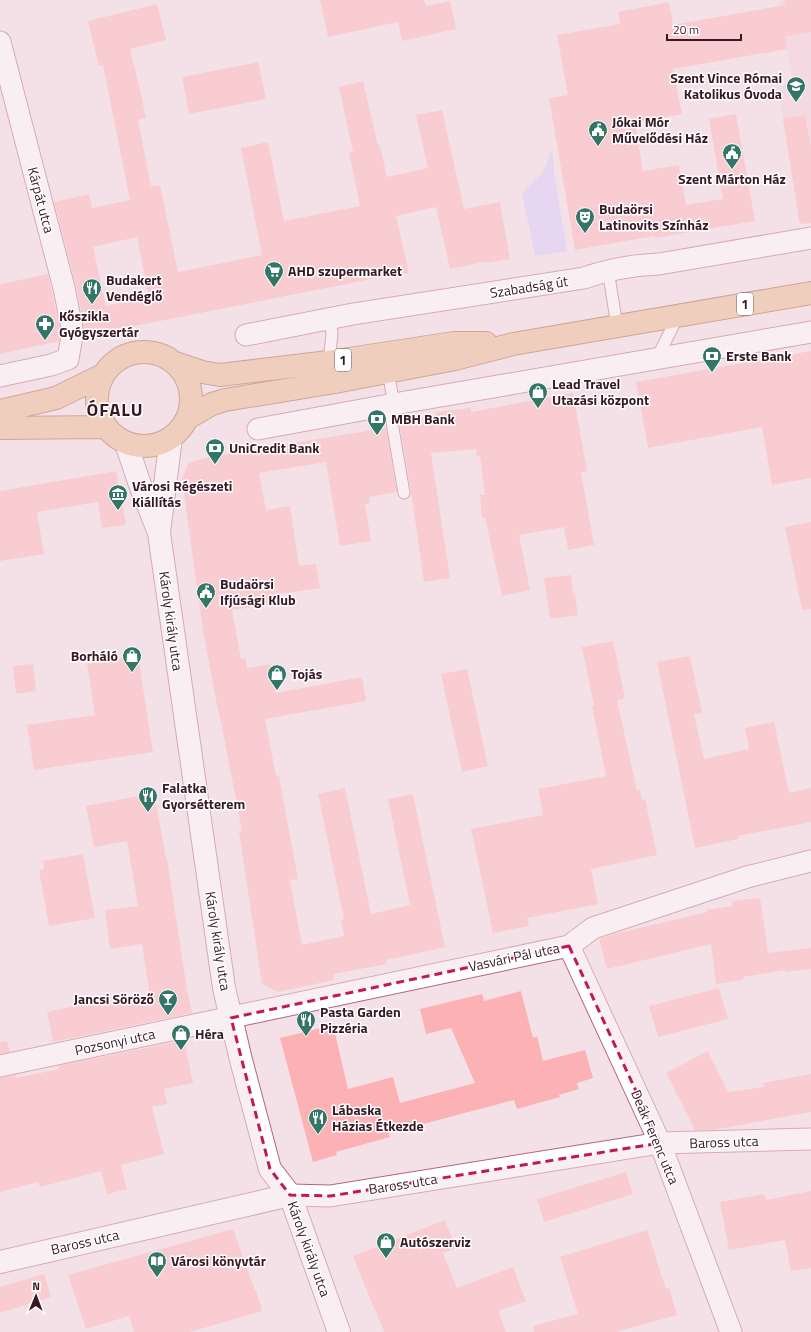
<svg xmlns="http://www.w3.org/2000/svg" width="811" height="1332" viewBox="0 0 811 1332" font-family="'Titillium Web',sans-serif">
<rect width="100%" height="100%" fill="#f4e1e7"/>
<path fill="#f6cedb" d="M 779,0 L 811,0 L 811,220 L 799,222 L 778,87 L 793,84 Z"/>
<path fill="#d6c8ff" d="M 552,148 L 554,172 L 567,251 L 535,256 L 522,193 L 544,171 Z"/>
<path fill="#fcb2b4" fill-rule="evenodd" d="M 320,0 L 424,0 L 426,6 L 450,1 L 456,29 L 402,41 L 398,22 L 328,37 Z
M 785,0 L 811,0 L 811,32 L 785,36 L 787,49 L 673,69 L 682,114 L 635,123 L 643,171 L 679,165 L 686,205 L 723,199 L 709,119 L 736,114 L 755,221 L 655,238 L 654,236 L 575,250 L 549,98 L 568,95 L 557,35 L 620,24 L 618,12 L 669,2 L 673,25 L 785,5 Z
M 157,4 L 166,40 L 130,49 L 139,85 L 146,118 L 138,120 L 151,186 L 160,185 L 178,272 L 262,255 L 241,148 L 268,142 L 284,221 L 360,206 L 349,153 L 353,152 L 339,87 L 363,81 L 378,146 L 380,146 L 387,177 L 428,168 L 416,115 L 442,110 L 464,209 L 500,202 L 510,259 L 485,263 L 484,262 L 450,269 L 436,207 L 396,216 L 409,273 L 367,279 L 367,280 L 84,336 L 84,326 L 76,286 L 54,202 L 89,194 L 92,208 L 130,200 L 103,65 L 99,66 L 88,21 ZM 137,237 L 149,297 L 106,306 L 93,247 Z
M 258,62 L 266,99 L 189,114 L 182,77 Z
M 805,115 L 811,149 L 811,223 L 800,224 L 783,119 Z
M 48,274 L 60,329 L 59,341 L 0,354 L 0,284 Z
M 811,351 L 811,478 L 772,485 L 762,427 L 648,448 L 636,382 Z
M 573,393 L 587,471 L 581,472 L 594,545 L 568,550 L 564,527 L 519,535 L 530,590 L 502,596 L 485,517 L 482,517 L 480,495 L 485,495 L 480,456 L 477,456 L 476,449 L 431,453 L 450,578 L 424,582 L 411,492 L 399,421 L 436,415 L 435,412 L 471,408 L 471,412 Z
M 386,428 L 397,492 L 369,497 L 370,503 L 365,504 L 371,541 L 340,546 L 326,462 L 259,473 L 266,510 L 290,506 L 299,566 L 316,564 L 320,588 L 273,595 L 274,604 L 232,610 L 241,659 L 245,658 L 247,668 L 270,664 L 276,693 L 362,677 L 366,701 L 265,719 L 276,776 L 279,776 L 298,879 L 290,880 L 302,945 L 344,936 L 341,920 L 344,919 L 318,794 L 345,788 L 371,914 L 410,905 L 388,799 L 413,794 L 445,947 L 386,960 L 387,964 L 333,974 L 334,980 L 278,992 L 262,984 L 239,832 L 242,831 L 222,727 L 216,700 L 203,631 L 182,479 L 188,464 L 197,460 L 255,449 Z
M 116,471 L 126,525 L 102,528 L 98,502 L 37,512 L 44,554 L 0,561 L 0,491 Z
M 811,522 L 811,609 L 802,610 L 785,527 Z
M 571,575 L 573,594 L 575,594 L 578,615 L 550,619 L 544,578 Z
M 613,641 L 625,698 L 617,700 L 637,791 L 640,790 L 642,800 L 645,799 L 657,855 L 591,869 L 598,904 L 527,918 L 529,926 L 493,933 L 471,829 L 543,815 L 538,789 L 606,776 L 592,706 L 594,706 L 582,647 Z
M 138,656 L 153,752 L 34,770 L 27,725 L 95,715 L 87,664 Z
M 690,656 L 702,713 L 694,714 L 704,759 L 749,749 L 745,728 L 774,722 L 789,793 L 811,788 L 811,822 L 738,836 L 738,839 L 695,848 L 657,662 Z
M 33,664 L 36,691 L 16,694 L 13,666 Z
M 467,669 L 488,766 L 462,772 L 441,674 Z
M 154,793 L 166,858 L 167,858 L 187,990 L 192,1013 L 53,1042 L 47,1012 L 103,1000 L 105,1006 L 150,997 L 142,944 L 110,949 L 105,910 L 138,906 L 127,841 L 94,847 L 86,806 Z
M 83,854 L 95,918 L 49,926 L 39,870 L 44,869 L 43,861 Z
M 760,898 L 768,953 L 811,948 L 811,969 L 786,972 L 785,970 L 743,977 L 743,980 L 716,984 L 711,944 L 607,969 L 599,939 L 614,934 L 707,912 L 706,910 L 733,906 L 732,901 Z
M 719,988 L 728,1019 L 658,1037 L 649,1006 Z
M 521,991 L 533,1038 L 537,1036 L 543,1061 L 585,1050 L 593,1078 L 577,1083 L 579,1089 L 559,1095 L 560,1097 L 517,1109 L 514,1100 L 389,1133 L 390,1137 L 336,1152 L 337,1155 L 313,1162 L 280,1038 L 333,1025 L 348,1089 L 393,1077 L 400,1103 L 475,1083 L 451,1028 L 426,1034 L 420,1009 L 482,994 L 484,1001 Z
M 184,1040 L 193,1083 L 164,1089 L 167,1104 L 152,1107 L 164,1154 L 121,1165 L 127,1189 L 107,1194 L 101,1171 L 40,1187 L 38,1182 L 0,1192 L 0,1078 L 16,1075 L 16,1078 L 59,1069 L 58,1066 Z
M 7,1041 L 10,1052 L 0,1054 L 0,1042 Z
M 708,1051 L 728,1092 L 764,1087 L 763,1083 L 811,1074 L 811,1112 L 713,1130 L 695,1130 L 666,1073 Z
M 626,1172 L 633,1194 L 544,1222 L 537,1199 Z
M 811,1191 L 811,1268 L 791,1271 L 785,1240 L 729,1250 L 720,1202 L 764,1194 L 766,1200 Z
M 445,1220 L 456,1248 L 443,1253 L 457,1288 L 513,1267 L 526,1301 L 498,1311 L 506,1332 L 384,1332 L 376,1311 L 375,1311 L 353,1256 Z
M 233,1229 L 255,1290 L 256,1290 L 262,1311 L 190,1332 L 134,1332 L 129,1316 L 86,1329 L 68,1275 Z
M 647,1230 L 666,1289 L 669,1288 L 677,1315 L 616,1332 L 534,1332 L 533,1326 L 578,1314 L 560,1257 Z
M 44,1274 L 51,1297 L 0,1313 L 0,1287 Z"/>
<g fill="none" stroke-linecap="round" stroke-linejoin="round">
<defs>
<path id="service" d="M 608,270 L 617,326
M 657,358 L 678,316
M 329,362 L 332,334 L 330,319
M 388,372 L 394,404
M 389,405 L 404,493"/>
<path id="minor" d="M 0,42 L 64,288 L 72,328 L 72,336 L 68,359 L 51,365 L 0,376
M 246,335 L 353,314 L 584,278 C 610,269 631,265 659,264 L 811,238
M 258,429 L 394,404 L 811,332
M 569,946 L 660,1143 L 731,1332
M 0,1066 L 569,946 L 593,928 L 747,877 L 811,861
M 290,1195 L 330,1196 L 660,1143 L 811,1139"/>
<path id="tertiary" d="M 126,443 L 139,482 L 159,533 L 224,988 L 241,1060 L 270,1169 L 290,1195 L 339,1332
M 159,532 L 171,438
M 0,1262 L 290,1195"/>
<path id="primary" d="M97 399a47 47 0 1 1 94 0a47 47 0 1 1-94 0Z
M 175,363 L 202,372 L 220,375 L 329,362 L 454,343 L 486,343
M 0,411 L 56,398 L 103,375
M 188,418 L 212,404 L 225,400 L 335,382 L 455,359 L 513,344 L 811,293
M 0,428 L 106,427"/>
</defs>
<use href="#service" stroke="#b46483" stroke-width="13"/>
<use href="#minor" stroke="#b46483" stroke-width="23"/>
<use href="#tertiary" stroke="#b46483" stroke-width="24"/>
<use href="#primary" stroke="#a25e34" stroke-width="24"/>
<use href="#service" stroke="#fff" stroke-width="11"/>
<use href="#minor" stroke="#fff" stroke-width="21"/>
<use href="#tertiary" stroke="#fff" stroke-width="22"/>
<use href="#primary" stroke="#e9b58a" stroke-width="22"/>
</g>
<path d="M0 0H811V1332H0ZM 569,946 L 660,1143 L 330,1196 L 290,1195 L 270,1169 L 231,1018 Z" fill="#f4e1e7" fill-opacity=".55" fill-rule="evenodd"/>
<path fill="none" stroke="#c2185b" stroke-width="3" stroke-dasharray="8 5" stroke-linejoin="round" d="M 569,946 L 660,1143 L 330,1196 L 290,1195 L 270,1169 L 231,1018 Z"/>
<defs>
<symbol id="school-pin" viewBox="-11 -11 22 30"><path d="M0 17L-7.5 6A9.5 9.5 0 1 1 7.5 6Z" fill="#337667" stroke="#fff"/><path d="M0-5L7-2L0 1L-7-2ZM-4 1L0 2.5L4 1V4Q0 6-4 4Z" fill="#fff"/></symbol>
<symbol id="civic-pin" viewBox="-11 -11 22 30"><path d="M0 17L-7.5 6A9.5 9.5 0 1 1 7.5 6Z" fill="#337667" stroke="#fff"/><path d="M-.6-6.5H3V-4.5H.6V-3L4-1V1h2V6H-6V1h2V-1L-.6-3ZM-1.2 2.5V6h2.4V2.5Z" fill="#fff"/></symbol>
<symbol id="theatre-pin" viewBox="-11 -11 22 30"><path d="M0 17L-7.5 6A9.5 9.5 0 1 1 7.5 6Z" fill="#337667" stroke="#fff"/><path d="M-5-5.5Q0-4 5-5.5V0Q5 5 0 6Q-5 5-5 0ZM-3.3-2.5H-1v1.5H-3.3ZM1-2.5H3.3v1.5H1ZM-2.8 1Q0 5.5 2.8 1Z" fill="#fff"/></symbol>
<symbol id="supermarket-pin" viewBox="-11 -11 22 30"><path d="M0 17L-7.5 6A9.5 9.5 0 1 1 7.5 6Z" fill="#337667" stroke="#fff"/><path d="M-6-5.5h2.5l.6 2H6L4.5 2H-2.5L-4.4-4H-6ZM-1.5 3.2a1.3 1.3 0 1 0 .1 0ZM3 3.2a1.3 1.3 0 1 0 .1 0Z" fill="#fff"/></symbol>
<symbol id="restaurant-pin" viewBox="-11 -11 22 30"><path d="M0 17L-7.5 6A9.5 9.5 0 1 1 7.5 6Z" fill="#337667" stroke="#fff"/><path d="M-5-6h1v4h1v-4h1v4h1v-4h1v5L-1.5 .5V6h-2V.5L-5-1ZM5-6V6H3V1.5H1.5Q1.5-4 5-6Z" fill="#fff"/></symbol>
<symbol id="pharmacy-pin" viewBox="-11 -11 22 30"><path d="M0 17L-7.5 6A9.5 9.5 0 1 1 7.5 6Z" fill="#337667" stroke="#fff"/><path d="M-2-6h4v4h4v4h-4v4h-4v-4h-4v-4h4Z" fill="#fff"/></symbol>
<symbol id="bank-pin" viewBox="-11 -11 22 30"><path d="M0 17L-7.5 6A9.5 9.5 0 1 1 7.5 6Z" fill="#337667" stroke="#fff"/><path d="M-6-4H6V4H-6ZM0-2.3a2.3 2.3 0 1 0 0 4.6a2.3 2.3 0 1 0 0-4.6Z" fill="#fff"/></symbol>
<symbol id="shop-pin" viewBox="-11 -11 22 30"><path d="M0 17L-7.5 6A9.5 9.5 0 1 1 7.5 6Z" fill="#337667" stroke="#fff"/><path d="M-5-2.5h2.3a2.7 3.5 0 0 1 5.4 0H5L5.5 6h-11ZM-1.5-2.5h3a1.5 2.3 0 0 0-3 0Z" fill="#fff"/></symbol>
<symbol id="museum-pin" viewBox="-11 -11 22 30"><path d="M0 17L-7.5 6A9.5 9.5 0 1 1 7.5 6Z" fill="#337667" stroke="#fff"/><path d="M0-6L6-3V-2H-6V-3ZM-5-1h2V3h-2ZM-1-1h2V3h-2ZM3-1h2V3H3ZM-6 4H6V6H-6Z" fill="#fff"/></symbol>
<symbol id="bar-pin" viewBox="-11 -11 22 30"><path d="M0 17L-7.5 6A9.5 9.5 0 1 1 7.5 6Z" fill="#337667" stroke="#fff"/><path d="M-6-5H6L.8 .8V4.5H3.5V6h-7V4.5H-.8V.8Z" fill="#fff"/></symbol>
<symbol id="library-pin" viewBox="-11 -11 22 30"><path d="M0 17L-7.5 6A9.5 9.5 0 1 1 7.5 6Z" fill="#337667" stroke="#fff"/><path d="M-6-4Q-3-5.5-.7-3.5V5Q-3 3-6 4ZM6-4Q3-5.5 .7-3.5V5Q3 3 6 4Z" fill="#fff"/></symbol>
</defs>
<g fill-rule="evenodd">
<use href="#school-pin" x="785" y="75" width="22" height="30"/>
<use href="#civic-pin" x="587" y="119" width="22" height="30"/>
<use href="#civic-pin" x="721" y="142" width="22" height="30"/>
<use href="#theatre-pin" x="574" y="206" width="22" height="30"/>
<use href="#supermarket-pin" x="263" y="260" width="22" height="30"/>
<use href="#restaurant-pin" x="81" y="277" width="22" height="30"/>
<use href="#pharmacy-pin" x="34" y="313" width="22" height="30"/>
<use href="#bank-pin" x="701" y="345" width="22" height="30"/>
<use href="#shop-pin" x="527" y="381" width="22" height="30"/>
<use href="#bank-pin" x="366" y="408" width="22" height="30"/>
<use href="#bank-pin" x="204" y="437" width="22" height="30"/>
<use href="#museum-pin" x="107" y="483" width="22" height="30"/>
<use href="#civic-pin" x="195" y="581" width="22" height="30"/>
<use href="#shop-pin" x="121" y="645" width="22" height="30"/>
<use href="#shop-pin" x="266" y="663" width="22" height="30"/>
<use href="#restaurant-pin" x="137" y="785" width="22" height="30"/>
<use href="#bar-pin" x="157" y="988" width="22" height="30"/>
<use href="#restaurant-pin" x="295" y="1009" width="22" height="30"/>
<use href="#shop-pin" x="170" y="1023" width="22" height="30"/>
<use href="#restaurant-pin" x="307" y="1107" width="22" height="30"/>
<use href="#shop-pin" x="375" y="1231" width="22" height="30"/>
<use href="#library-pin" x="146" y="1250" width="22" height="30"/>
</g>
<g text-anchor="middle" stroke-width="3" stroke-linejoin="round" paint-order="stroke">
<g fill="#fff" stroke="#745d66" stroke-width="1">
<rect x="737" y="293" width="16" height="22" rx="3"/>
<rect x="335" y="349" width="16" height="22" rx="3"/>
</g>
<g font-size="13" font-weight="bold" fill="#391825">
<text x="745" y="309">1</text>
<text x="343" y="365">1</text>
</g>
<g font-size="14" font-weight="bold" fill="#391825" stroke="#fff" text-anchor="start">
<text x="782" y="83" text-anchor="end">Szent Vince Római<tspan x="782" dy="16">Katolikus Óvoda</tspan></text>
<text x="612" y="127">Jókai Mór<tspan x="612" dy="16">Művelődési Ház</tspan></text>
<text x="732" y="184" text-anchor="middle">Szent Márton Ház</text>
<text x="599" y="214">Budaörsi<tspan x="599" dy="16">Latinovits Színház</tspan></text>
<text x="288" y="276">AHD szupermarket</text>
<text x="106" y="285">Budakert<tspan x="106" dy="16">Vendéglő</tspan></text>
<text x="59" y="321">Kőszikla<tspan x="59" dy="16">Gyógyszertár</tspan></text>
<text x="726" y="361">Erste Bank</text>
<text x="552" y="389">Lead Travel<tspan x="552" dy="16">Utazási központ</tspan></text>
<text x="391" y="424">MBH Bank</text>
<text x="229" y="453">UniCredit Bank</text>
<text x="132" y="491">Városi Régészeti<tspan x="132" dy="16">Kiállítás</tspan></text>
<text x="220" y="589">Budaörsi<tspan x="220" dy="16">Ifjúsági Klub</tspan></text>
<text x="118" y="661" text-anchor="end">Borháló</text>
<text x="291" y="679">Tojás</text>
<text x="162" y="793">Falatka<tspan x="162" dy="16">Gyorsétterem</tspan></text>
<text x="154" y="1004" text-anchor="end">Jancsi Söröző</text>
<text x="320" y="1017">Pasta Garden<tspan x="320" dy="16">Pizzéria</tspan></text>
<text x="195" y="1039">Héra</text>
<text x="332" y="1115">Lábaska<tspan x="332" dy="16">Házias Étkezde</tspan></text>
<text x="400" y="1247">Autószerviz</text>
<text x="171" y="1266">Városi könyvtár</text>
</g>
<g font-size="14" fill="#391825" stroke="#fff">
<text transform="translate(41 200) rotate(75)" y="5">Kárpát utca</text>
<text transform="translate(529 287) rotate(-9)" y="5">Szabadság út</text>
<text transform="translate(171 621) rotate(82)" y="5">Károly király utca</text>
<text transform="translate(218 941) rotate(81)" y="5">Károly király utca</text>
<text transform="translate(514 957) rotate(-12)" y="5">Vasvári Pál utca</text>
<text transform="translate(115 1042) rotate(-12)" y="5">Pozsonyi utca</text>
<text transform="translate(655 1137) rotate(67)" y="5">Deák Ferenc utca</text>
<text transform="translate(724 1142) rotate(-2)" y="5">Baross utca</text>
<text transform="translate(403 1184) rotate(-9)" y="5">Baross utca</text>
<text transform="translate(85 1242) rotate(-13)" y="5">Baross utca</text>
<text transform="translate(309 1249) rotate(70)" y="5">Károly király utca</text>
</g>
<g font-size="18" font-weight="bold" letter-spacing="1" fill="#391825" stroke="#fff">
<text x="115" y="416">ÓFALU</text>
</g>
</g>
<g transform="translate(36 1296) rotate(1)" stroke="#ffffff" stroke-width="3" paint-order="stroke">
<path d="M0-3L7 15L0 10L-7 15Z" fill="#391825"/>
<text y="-6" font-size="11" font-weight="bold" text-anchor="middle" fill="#391825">N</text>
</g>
<path d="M667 34v6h74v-6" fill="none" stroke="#391825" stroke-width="2"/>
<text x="673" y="34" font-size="12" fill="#391825" stroke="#ffffff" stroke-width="3" paint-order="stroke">20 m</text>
</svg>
